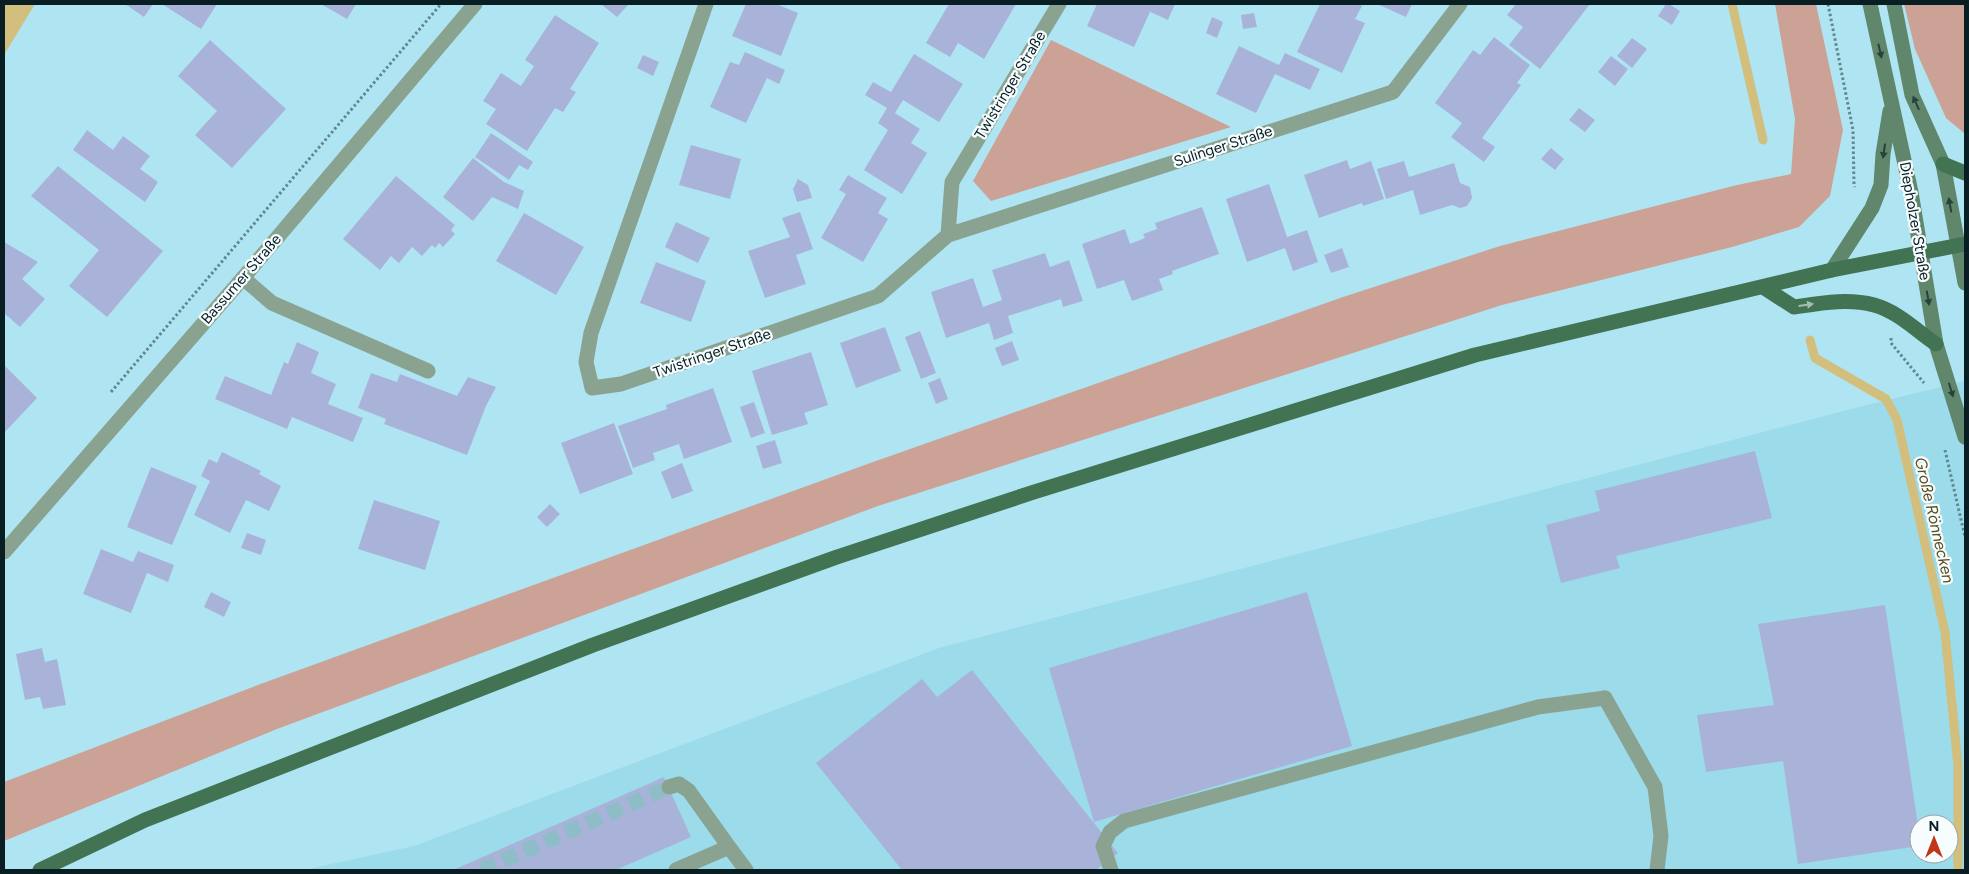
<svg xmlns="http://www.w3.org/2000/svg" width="1969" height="874" viewBox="0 0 1969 874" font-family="Figtree,sans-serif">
<rect width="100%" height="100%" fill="#afe5f2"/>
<path fill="#9bdbea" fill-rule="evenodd" d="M 1965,381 L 1965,870 L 304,870 L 414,846 L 939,648 L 1851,409 ZM 1919,824 L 1949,824 L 1949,854 L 1919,854 Z"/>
<path fill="#cca297" d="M 1775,4 L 1816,4 L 1843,130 L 1830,196 L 1799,227 L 1732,247 L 1502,305 L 878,506 L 277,729 L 4,841 L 4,782 L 266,682 L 873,462 L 1343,297 L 1500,246 L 1737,185 L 1791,174 L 1795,119 Z
M 1904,4 L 1965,4 L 1965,134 L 1946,118 L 1915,49 Z
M 1051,40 L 1231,127 L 991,201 L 973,181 Z"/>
<path fill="#d2bf7d" d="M 4,4 L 35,4 L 4,55 Z"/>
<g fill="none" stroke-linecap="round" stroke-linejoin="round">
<path stroke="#d2bf7d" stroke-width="9" d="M 1732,4 L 1763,140
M 1810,340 L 1815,358 L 1886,399 L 1897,420 L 1945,632 L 1958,766 L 1958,870"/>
</g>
<path fill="#a9b3da" d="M 125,4 L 153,4 L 144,17 Z
M 162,4 L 217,4 L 201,29 Z
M 321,4 L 356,4 L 347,19 Z
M 601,4 L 629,4 L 617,17 Z
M 746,4 L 776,4 L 798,13 L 781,56 L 732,36 Z
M 949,4 L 1016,4 L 984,59 L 958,43 L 950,57 L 926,43 Z
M 1097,4 L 1175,4 L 1168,20 L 1144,9 L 1150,12 L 1134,47 L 1087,26 Z
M 1320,4 L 1358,4 L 1362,6 L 1355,19 L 1365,23 L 1342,73 L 1297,52 Z
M 1377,4 L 1412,4 L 1406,17 Z
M 1516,4 L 1590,4 L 1540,69 L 1509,45 L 1523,27 L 1507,15 Z
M 1666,4 L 1669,4 L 1680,11 L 1672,25 L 1658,16 Z
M 1254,13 L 1257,27 L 1243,29 L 1241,15 Z
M 555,15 L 599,43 L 570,89 L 576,92 L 563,112 L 555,108 L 527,151 L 486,124 L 496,109 L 483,101 L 501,73 L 521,86 L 534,66 L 525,60 Z
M 1212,17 L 1223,22 L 1217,38 L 1206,33 Z
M 1494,37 L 1530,65 L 1517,83 L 1521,85 L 1482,138 L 1495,147 L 1484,162 L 1451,137 L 1462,123 L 1435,103 L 1473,50 L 1480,55 Z
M 1632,38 L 1647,49 L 1632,68 L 1617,56 Z
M 210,40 L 286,109 L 232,168 L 195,135 L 217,111 L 178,76 Z
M 1239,46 L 1279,65 L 1285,53 L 1320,69 L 1310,90 L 1275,74 L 1256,113 L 1216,94 Z
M 745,52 L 785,70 L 779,84 L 767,78 L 746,123 L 710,107 L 730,62 L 739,65 Z
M 914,54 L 963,84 L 939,122 L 903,100 L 895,113 L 920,129 L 911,143 L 927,153 L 902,194 L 864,170 L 888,130 L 878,123 L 887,108 L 865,95 L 873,82 L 891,92 Z
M 643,55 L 659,62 L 653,76 L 637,68 Z
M 1611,56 L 1628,69 L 1615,86 L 1598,72 Z
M 1579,108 L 1595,120 L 1585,132 L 1569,120 Z
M 87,130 L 113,150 L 123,136 L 150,156 L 140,169 L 158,182 L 145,202 L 73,150 Z
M 491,133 L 533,162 L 528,170 L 519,165 L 509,180 L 475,157 Z
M 691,145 L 741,159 L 730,199 L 679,185 Z
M 1551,148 L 1564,159 L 1555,170 L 1541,159 Z
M 473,158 L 504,182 L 524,191 L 518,209 L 492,197 L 473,221 L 443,197 Z
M 1347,160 L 1350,169 L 1371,161 L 1384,199 L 1363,206 L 1362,203 L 1319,218 L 1304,175 Z
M 1404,161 L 1409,177 L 1454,163 L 1460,183 L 1470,187 L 1472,198 L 1467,206 L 1460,208 L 1452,205 L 1420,215 L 1413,190 L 1386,199 L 1377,169 Z
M 58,166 L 163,251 L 107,317 L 69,286 L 99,250 L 31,196 Z
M 848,175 L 887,198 L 878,213 L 888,219 L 863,262 L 821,238 L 846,194 L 839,190 Z
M 396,176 L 455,225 L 451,230 L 455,234 L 443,247 L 439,243 L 435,248 L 432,245 L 422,256 L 412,247 L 399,263 L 391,256 L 380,270 L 343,239 Z
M 798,179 L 808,185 L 812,198 L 797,202 L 793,189 Z
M 1269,184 L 1287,237 L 1307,230 L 1318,262 L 1293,271 L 1285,248 L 1247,262 L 1226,199 Z
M 1202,207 L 1219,254 L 1172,271 L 1173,274 L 1159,279 L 1163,290 L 1132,301 L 1124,280 L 1097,289 L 1082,244 L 1125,229 L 1130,244 L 1145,238 L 1143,234 L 1157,229 L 1155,223 Z
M 800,212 L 813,249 L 796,255 L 806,284 L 765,298 L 748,251 L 790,237 L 782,218 Z
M 524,213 L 584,247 L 556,295 L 496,261 Z
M 676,222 L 710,238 L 698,263 L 665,247 Z
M 4,242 L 38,262 L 22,279 L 45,299 L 20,327 L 4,313 L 4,266 L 6,264 L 4,263 Z
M 1342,248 L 1349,267 L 1331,273 L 1324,255 Z
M 1045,253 L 1050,267 L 1069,260 L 1083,301 L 1063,307 L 1061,299 L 1008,316 L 1013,333 L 994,340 L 989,323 L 946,338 L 931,292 L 973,278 L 983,307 L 1002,300 L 992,270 Z
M 656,262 L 706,281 L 691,322 L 640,303 Z
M 885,327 L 901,371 L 856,388 L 840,343 Z
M 920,331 L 936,373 L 921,379 L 905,337 Z
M 1012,341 L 1019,360 L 1002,366 L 995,348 Z
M 297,342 L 319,352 L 311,373 L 336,384 L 328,404 L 363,418 L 353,442 L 292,417 L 287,429 L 215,399 L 225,376 L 271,395 L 284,362 L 288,364 Z
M 811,352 L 828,405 L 804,413 L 808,424 L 772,435 L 752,371 Z
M 4,365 L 37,398 L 4,433 Z
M 371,373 L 397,382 L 400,374 L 457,396 L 468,377 L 496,387 L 486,406 L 467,455 L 384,424 L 386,419 L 358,408 Z
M 940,378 L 948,399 L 936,404 L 928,383 Z
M 713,388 L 732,442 L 684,459 L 679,444 L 653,453 L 655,460 L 633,468 L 618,426 L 667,409 L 666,405 Z
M 754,402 L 765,433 L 751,438 L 740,407 Z
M 614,423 L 633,474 L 580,494 L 561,443 Z
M 775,440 L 782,463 L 763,469 L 756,446 Z
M 1755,451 L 1772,518 L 1616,556 L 1620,568 L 1561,583 L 1546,525 L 1600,511 L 1595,491 Z
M 222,452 L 261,471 L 259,474 L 281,486 L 269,511 L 246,500 L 230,533 L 194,515 L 210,481 L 201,476 L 209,459 L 217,463 Z
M 682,463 L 693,491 L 672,499 L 661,472 Z
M 151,467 L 197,486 L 172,545 L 127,527 Z
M 374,500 L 440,521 L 425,570 L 358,549 Z
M 550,504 L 560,514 L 547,527 L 537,517 Z
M 247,533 L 266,540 L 261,555 L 241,548 Z
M 101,549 L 133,562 L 138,551 L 174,565 L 168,582 L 147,573 L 131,613 L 83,594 Z
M 211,592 L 231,602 L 224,617 L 204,607 Z
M 1307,592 L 1352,746 L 1094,822 L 1049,668 Z
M 1885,605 L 1919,832 L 1919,846 L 1798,864 L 1783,761 L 1706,772 L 1697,715 L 1774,705 L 1758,624 Z
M 42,648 L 45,662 L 57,659 L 66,705 L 43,709 L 40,697 L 25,700 L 16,654 Z
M 972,670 L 1118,853 L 1096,870 L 902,870 L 816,763 L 922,679 L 937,697 Z
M 664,777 L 691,837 L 616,870 L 453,870 Z"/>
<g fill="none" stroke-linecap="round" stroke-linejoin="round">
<path stroke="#8ebdc8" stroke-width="15" stroke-dasharray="15 8" stroke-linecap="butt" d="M 482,870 L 669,787"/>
<path stroke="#60878f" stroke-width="3" stroke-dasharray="2.5 2.5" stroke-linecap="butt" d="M 1828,4 L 1853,130 L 1854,185 L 1855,187
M 1891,338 L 1891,343 L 1924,383
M 111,392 L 441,4
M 1945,450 L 1965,537"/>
<path stroke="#89a390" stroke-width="15" d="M 243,278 L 272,303 L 428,371
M 669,787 L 679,784 L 689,791 L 729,847 L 676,870
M 729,847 L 746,870
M 1111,870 L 1103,846 L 1110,832 L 1124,821 L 1538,707 L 1605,698"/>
<path stroke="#89a390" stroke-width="15" d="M 706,4 L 591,333 L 586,362 L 592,388 L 621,384 L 878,296 L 948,235 L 952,182 L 1059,4
M 948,235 L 1393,92 L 1460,4
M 4,552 L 243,278 L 475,4
M 1605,698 L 1655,787 L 1661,836 L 1657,870"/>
<path stroke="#60876c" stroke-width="15" d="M 1870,4 L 1911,192 L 1936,344 L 1965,437
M 1894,4 L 1912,95 L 1943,164 L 1965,283
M 1832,270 L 1872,208 L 1881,185 L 1883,154 L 1890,111"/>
<path stroke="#427353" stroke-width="15" d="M 1943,164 L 1965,173
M 1763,287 L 1794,307 C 1821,303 1848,298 1874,305 C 1897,311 1917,331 1936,344
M 40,870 L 145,820 L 593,645 L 837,557 L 1034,492 L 1475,355 L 1832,270 L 1965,244"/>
</g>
<defs><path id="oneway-solid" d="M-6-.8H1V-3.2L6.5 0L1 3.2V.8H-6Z" transform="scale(1.25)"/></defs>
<g fill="#27433c">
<use href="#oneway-solid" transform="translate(1880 51) rotate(77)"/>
<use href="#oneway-solid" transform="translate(1916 103) rotate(-114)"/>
<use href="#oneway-solid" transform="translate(1884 151) rotate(98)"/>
<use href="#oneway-solid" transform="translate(1950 205) rotate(-100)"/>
<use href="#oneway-solid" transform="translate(1928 298) rotate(80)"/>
<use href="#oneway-solid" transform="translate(1951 390) rotate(73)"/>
</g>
<use fill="#a6beb1" href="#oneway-solid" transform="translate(1806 305) rotate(-8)"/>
<g text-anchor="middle" stroke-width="4.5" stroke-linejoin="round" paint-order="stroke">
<g font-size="15" fill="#081e22" stroke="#f7fcfe">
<text transform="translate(1010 85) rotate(-59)" y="5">Twistringer Straße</text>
<text transform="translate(1223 146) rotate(-18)" y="5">Sulinger Straße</text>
<text transform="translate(1915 221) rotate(80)" y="5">Diepholzer Straße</text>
<text transform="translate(241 279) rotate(-49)" y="5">Bassumer Straße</text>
<text transform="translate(712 353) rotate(-19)" y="5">Twistringer Straße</text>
</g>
<g font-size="16" font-style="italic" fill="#5a4c1a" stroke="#f7fcfe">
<text transform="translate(1935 520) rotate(77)" y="6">Große Rönnecken</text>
</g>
</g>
<rect width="1969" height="874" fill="none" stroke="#081e22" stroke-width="10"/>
<g transform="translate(1934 839)"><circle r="24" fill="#f7fcfe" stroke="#97a3a6"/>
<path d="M0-4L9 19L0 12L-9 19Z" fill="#c03616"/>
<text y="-8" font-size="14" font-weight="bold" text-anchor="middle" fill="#081e22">N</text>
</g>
</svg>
